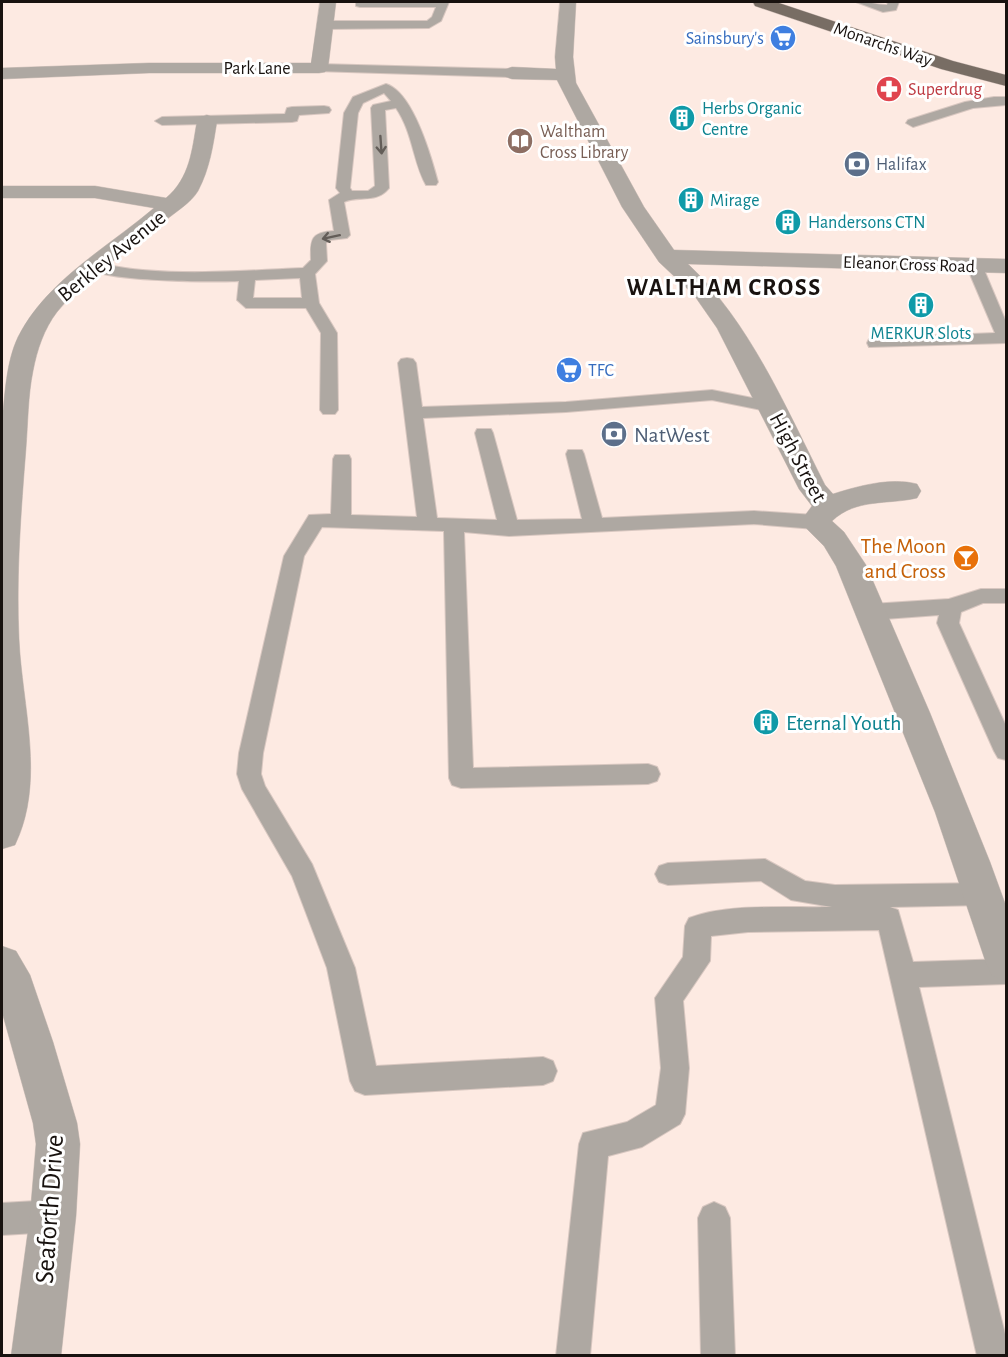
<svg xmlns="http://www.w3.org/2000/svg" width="1008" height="1357" viewBox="0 0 1008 1357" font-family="'Alegreya Sans',sans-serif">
<rect width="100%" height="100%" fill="#fdeae2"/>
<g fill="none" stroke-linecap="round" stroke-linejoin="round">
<defs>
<path id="lane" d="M 356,2 L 449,2 L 441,21 L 429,28 L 325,29 L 319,25 L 325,21 L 427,21 L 432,17 L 436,7 L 360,7 L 356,6 Z
M 856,2 C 867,1 876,5 887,5 L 888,2 L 899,2 L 896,10 L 883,12 Z
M 319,64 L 512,69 L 518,73 L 512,77 L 315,71 L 313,68 Z
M 386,84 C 413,92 431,156 438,182 L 436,185 L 426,185 C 413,162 413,133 396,108 L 385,110 L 389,188 C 376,204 360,195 344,202 L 350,235 L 347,238 L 330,240 L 326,243 L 327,261 L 315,274 L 319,303 L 337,333 L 338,410 L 335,414 L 323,414 L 320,410 L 321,333 L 306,308 L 246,308 L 237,300 L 239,281 C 215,282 99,282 86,267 L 94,262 C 156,278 238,271 303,268 L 311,260 C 310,240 311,232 334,231 L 329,200 L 340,193 L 336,188 L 344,113 L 353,97 ZM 384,93 L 391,101 L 373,105 L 371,108 L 375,186 L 368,191 L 352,191 L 350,188 L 358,113 L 363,103 ZM 300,278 L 302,298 L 253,298 L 255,280 Z
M 994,97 L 1006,97 L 1006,105 L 973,108 L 913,127 L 906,123 L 908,120 L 965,102 Z
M 324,106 L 329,107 L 331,110 L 329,113 L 299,115 L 297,121 L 292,122 L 162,125 L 155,121 L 162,117 L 285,114 L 287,108 L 292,107 Z
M 974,260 L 982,265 L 1006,322 L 1006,343 L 869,347 L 867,343 L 869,339 L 875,338 L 995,333 L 966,265 Z
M 407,358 L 413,359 L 416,363 L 422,407 L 566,402 L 712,390 L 778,403 L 781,407 L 778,411 L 772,412 L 712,400 L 566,412 L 423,418 L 437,518 L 497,520 L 475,433 L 477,429 L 491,429 L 493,433 L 517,520 L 582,519 L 566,454 L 568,450 L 582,450 L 584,454 L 602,518 L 754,511 L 815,515 L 822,517 L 825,522 L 822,527 L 815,529 L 754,524 L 509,536 L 464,532 L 473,768 L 648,764 L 657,767 L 660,774 L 657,781 L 648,784 L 461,788 L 452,785 L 449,778 L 444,531 L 322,527 L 304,556 L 263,753 L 261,774 L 265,786 L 312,864 L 355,968 L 376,1066 L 543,1057 L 553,1061 L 557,1071 L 553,1081 L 543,1085 L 365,1095 L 355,1091 L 350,1081 L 327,968 L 292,876 L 242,789 L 237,774 L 239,753 L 284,556 L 309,515 L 331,514 L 333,459 L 335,455 L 349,455 L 351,459 L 351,515 L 417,517 L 398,363 L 401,359 Z
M 981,589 L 1006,589 L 1006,603 L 983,603 L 961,612 L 959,623 L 1006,726 L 1006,760 L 998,758 L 994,751 L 937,623 L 939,615 L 871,620 L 863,617 L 860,612 L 863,607 L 871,604 L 949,599 Z
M 765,859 L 805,881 L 835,885 L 985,883 L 994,886 L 998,894 L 994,902 L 985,905 L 890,907 L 898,910 L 913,962 L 1006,959 L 1006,984 L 919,987 L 1006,1338 L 1006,1356 L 977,1356 L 879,930 L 748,932 L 711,936 L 710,961 L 683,1001 L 689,1068 L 685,1114 L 680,1124 L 642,1147 L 608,1156 L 590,1356 L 556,1356 L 579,1144 L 583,1133 L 627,1122 L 656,1105 L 661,1068 L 655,998 L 683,957 L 685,926 L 689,918 C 728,903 789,908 832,907 L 791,900 L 761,881 L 668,885 L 659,882 L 655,874 L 659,866 L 668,863 Z
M 53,1200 L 64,1205 L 69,1216 L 64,1227 L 53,1232 L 2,1235 L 2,1203 Z
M 714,1202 L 725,1207 L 730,1218 L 735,1356 L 701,1356 L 698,1218 L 703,1207 Z"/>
<path id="street" d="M 320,2 L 336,2 L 328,68 L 325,72 L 319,73 L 149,73 L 2,79 L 2,68 L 149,63 L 311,63 Z
M 560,2 L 576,2 L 573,57 L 576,83 L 644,207 L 674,250 L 1006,259 L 1006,273 L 688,264 C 750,322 787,410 825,485 L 833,494 C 858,486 891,477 917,484 L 921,491 L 917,498 C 888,505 856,498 832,521 L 844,532 L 866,565 L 930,713 L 990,862 L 1006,906 L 1006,981 L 992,976 L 986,963 L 935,812 L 836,566 L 824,546 L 800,522 L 812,506 L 799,489 L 717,328 L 694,295 L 659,262 L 622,207 L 557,80 L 512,79 L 506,77 L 503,73 L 506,69 L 512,67 L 556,69 L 555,57 Z
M 207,115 L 214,117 L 217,121 C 213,146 210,168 198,191 C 191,203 175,212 165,221 C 130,251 86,276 57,312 C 44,329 37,350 33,371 C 28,395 28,423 26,448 C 21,511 16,575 19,639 C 22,706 46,781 15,845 L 2,849 L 2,422 C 5,394 6,362 18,337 C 47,280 107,248 154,208 L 95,198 L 2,198 L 2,186 L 95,186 L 166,198 C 190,178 192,150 197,121 L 200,117 Z
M 2,946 L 16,951 L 30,975 L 53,1042 L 77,1123 L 80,1144 L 76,1216 L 61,1356 L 11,1356 L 30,1216 L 36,1144 L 33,1123 L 2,1012 Z"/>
<path id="primary" d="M 753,2 L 776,2 L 953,61 L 1006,75 L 1006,86 L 941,69 L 755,6 Z"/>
</defs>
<use href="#lane" stroke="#d8c7c0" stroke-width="2"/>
<use href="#street" stroke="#d8c7c0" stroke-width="1"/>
<use href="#primary" stroke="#d8c7c0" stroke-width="1"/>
<use href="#lane" fill="#aea8a2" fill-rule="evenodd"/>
<use href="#street" fill="#aea8a2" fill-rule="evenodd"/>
<use href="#primary" fill="#786d64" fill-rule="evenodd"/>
</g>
<defs><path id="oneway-shaft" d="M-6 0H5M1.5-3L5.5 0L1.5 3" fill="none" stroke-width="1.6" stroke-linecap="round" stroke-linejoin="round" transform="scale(1.5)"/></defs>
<g stroke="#635d58">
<use href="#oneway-shaft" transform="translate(381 145) rotate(86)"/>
<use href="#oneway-shaft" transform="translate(331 237) rotate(168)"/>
</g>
<defs>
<symbol id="supermarket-disc" viewBox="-11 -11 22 22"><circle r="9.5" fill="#3f7fe0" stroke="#fff"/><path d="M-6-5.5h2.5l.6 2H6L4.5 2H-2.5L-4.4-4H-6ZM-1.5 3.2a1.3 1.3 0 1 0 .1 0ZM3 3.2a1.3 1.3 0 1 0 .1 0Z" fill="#fff"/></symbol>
<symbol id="pharmacy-disc" viewBox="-11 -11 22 22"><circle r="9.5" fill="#e0444e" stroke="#fff"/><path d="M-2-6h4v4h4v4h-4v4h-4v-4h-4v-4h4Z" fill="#fff"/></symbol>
<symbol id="building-disc" viewBox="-11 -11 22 22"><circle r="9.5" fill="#0f9aa8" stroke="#fff"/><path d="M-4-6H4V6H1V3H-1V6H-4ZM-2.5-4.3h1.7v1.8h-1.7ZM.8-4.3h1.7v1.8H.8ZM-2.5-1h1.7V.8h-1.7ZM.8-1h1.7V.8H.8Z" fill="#fff"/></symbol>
<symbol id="library-disc" viewBox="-11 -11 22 22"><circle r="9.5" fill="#8d6e63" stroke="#fff"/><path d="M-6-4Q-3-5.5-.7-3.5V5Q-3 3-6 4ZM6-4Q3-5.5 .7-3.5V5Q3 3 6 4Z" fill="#fff"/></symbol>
<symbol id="bank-disc" viewBox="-11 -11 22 22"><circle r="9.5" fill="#5c6f8a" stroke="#fff"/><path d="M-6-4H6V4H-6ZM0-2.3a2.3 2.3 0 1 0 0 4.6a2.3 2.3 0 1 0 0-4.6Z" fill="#fff"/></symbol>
<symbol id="bar-disc" viewBox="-11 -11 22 22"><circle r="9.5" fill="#e8710a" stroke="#fff"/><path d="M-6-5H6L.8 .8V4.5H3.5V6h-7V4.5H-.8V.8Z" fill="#fff"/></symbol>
</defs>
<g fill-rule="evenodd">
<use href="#supermarket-disc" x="768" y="23" width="30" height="30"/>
<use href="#pharmacy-disc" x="874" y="74" width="30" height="30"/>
<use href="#building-disc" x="667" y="103" width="30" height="30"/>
<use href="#library-disc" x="505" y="126" width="30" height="30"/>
<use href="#bank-disc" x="842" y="149" width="30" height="30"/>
<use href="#building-disc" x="676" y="185" width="30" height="30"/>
<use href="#building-disc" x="773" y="207" width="30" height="30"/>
<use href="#building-disc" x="906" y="290" width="30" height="30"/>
<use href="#supermarket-disc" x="554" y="355" width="30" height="30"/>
<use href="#bank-disc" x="599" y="419" width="30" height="30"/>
<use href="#bar-disc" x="951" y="543" width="30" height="30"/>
<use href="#building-disc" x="751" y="707" width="30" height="30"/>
</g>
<g text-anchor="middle" stroke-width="6" stroke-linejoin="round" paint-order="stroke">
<g font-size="18" fill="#366cbe" stroke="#fff" text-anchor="end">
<text x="764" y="44">Sainsbury's</text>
<text x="588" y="376" text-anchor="start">TFC</text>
</g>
<g font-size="18" fill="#18120f" stroke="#fff">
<text transform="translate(883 44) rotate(19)" y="6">Monarchs Way</text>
<text x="257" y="74">Park Lane</text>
<text transform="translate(909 264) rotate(2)" y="6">Eleanor Cross Road</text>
</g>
<g font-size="18" fill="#be3a42" stroke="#fff" text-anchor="start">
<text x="908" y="95">Superdrug</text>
</g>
<g font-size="18" fill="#0d838f" stroke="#fff" text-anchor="start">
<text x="702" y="114">Herbs Organic<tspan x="702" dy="21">Centre</tspan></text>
<text x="710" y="206">Mirage</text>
<text x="808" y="228">Handersons CTN</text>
<text x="921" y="339" text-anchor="middle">MERKUR Slots</text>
</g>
<g font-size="18" fill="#785e54" stroke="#fff" text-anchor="start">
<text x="540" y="137">Waltham<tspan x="540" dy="21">Cross Library</tspan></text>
</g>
<g font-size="18" fill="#4e5e75" stroke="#fff" text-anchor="start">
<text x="876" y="170">Halifax</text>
</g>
<g font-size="22" fill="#18120f" stroke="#fff">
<text transform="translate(111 255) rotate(-39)" y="8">Berkley Avenue</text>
<text transform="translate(799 457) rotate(62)" y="8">High Street</text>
</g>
<g font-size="22" fill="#4e5e75" stroke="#fff" text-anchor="start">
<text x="634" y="442">NatWest</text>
</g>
<g font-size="22" fill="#c56008" stroke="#fff" text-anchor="end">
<text x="946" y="553">The Moon<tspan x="946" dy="25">and Cross</tspan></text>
</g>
<g font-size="22" fill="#0d838f" stroke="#fff" text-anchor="start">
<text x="786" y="730">Eternal Youth</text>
</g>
<g font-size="24" font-weight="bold" letter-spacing="1.5" fill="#18120f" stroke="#fff">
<text x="724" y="295">WALTHAM CROSS</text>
</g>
<g font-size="27" fill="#18120f" stroke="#fff">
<text transform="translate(49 1209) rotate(-86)" y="9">Seaforth Drive</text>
</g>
</g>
<rect width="1008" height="1357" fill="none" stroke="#18120f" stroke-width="6"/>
</svg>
